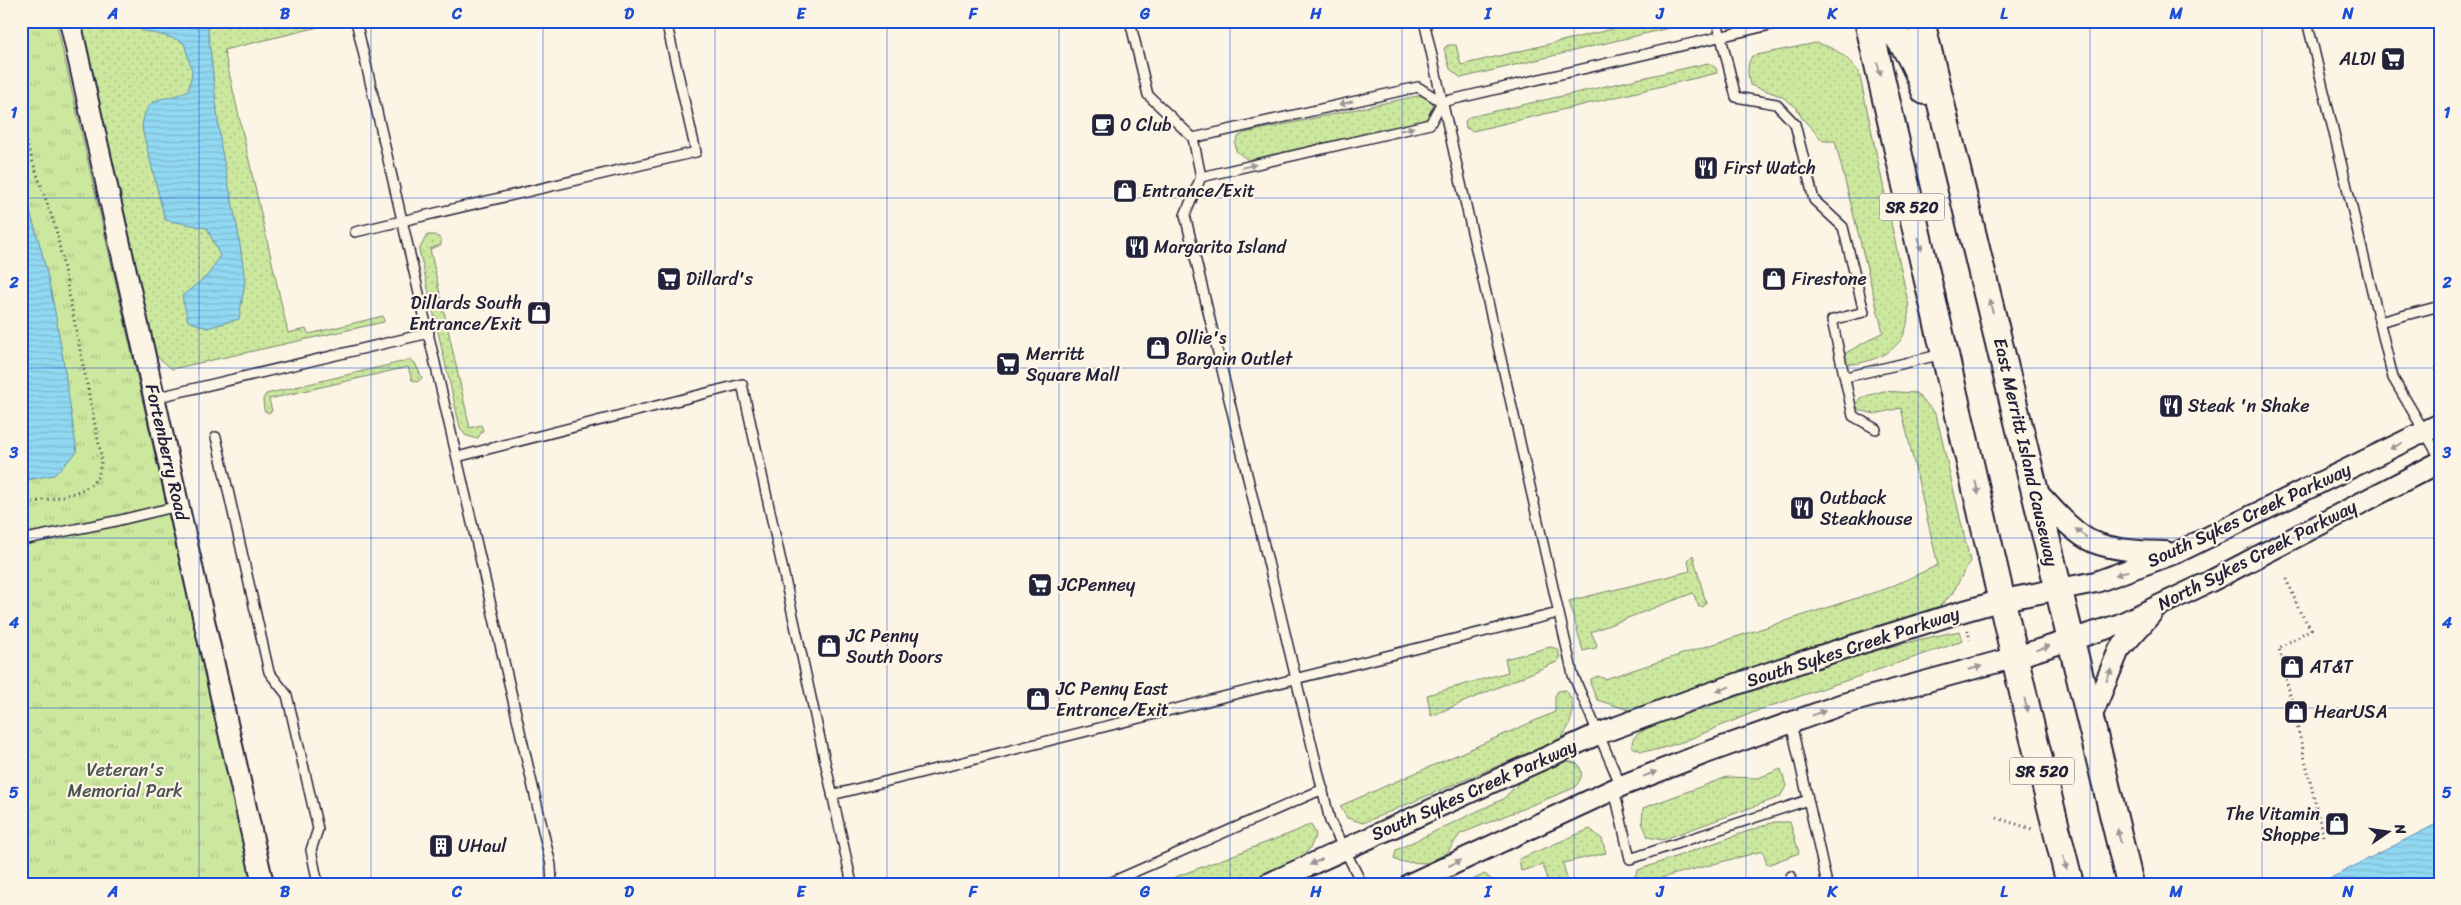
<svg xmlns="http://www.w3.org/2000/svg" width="2461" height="905" viewBox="0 0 2461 905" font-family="Sriracha,sans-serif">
<defs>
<pattern id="grass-dots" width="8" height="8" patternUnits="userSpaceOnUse" patternTransform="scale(1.25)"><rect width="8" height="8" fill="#cce79e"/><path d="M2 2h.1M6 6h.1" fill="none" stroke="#afc689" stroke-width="1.8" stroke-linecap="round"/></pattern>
<pattern id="park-tufts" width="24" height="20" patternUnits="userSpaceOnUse" patternTransform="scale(1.25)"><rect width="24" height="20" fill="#cce79e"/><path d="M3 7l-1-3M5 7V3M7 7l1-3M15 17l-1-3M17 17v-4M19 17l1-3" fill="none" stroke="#afc689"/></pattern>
<pattern id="water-rules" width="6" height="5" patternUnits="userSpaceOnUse" patternTransform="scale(1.25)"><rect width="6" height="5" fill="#91d8f2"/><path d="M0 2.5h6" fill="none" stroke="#7db9d0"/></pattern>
</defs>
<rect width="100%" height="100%" fill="#fcf5e5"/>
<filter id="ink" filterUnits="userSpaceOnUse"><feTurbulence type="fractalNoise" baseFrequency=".02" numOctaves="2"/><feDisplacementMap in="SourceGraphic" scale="10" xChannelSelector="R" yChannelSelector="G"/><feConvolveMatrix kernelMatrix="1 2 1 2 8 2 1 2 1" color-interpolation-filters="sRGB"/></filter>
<g filter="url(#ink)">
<path fill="url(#grass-dots)" stroke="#77846c" d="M 80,21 L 330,21 L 331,24 L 224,50 L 288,333 L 306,329 L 309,334 L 383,316 L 384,322 L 172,369 L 152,352 Z
M 1646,21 L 1698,21 L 1461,78 L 1450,69 L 1444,48 L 1448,45 L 1456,45 L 1461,65 Z
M 1816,43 C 1837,48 1846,56 1859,72 L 1909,307 C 1908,315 1908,324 1905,331 C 1899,352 1868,364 1849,364 L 1844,360 L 1844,354 L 1883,332 L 1835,141 L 1823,141 L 1802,118 L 1796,107 L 1781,96 L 1750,85 C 1748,73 1746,66 1752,56 Z
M 1708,63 L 1716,68 L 1717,73 L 1473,131 L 1466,128 L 1465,121 L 1469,117 Z
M 1417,96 L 1425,96 L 1432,101 L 1434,108 L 1432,116 L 1421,121 L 1248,160 L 1236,151 L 1235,143 L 1239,136 L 1245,133 Z
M 427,235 L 435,235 L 441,239 L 441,245 L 430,249 L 470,428 L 481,425 L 483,430 L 477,439 L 465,435 L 460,427 L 419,250 Z
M 410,360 L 415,363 L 422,378 L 417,382 L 412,380 L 408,367 L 269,399 L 272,411 L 268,413 L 264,410 L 263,399 L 266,394 Z
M 1883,391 L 1916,393 L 1936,414 L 1970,561 L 1952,594 L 1940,606 L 1753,667 L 1636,708 L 1629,710 L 1597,700 L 1590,683 L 1591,679 L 1598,676 L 1605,679 L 1888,588 L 1938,565 L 1901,408 L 1875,414 L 1859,410 L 1856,405 L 1860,398 Z
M 1693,555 L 1706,603 L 1703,607 L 1699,607 L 1693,593 L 1591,632 L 1597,645 L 1596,648 L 1583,651 L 1569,601 L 1690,571 L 1688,560 Z
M 1960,631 L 1963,641 L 1759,710 L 1685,741 L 1656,750 L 1641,751 L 1632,747 C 1632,741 1633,737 1638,734 C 1658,719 1688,713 1712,704 C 1793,675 1876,647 1960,631 Z
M 1550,647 L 1558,649 L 1560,659 L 1557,662 L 1431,716 L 1427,695 L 1508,672 L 1505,659 Z
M 1566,690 C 1578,706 1572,723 1561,739 L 1363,823 L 1347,818 L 1340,806 L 1555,712 L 1555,696 L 1558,691 Z
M 1568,761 L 1578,764 C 1584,774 1582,779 1574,788 L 1460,834 L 1447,853 L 1428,863 L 1400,862 L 1394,859 L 1396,850 L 1503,799 L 1523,779 Z
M 1781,769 L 1786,786 L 1780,797 L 1662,840 L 1648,837 L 1642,822 L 1643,808 L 1727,777 L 1758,778 Z
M 1774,822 L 1790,822 L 1799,853 L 1767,865 L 1763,851 L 1638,884 L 1631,884 L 1638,870 Z
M 1311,824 L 1316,835 L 1310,848 L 1303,856 L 1243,884 L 1157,884 L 1294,832 Z
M 1590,829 L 1602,839 L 1606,853 L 1563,863 L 1568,884 L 1548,884 L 1543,865 L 1521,871 L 1519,859 Z
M 1485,874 L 1496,884 L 1464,884 Z
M 1318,878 L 1329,881 L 1329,884 L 1298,884 Z"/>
<path fill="url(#park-tufts)" stroke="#77846c" d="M 21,21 L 56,21 L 253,884 L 21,884 Z"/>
<path fill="url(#water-rules)" stroke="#658fa9" d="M 126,21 L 207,21 L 221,147 L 238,231 L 245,281 L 239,319 L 207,328 L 188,321 L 182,296 L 208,275 L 220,256 L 207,228 L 165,220 L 142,128 C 146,88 168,105 189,89 L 192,71 L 184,43 C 165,32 143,36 126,21 Z
M 21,187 C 54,272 63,363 77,452 L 54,475 L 21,481 Z
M 2440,822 L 2440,884 L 2319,884 Z"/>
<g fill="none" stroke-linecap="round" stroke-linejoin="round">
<defs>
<path id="service" d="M 356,21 L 551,865 L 552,884
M 1130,21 L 1148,95 L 1193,138 L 1201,177 L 1185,215 L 1330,821 L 1362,884
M 1424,21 L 1573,675 L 1621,786
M 1717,21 L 1736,97 L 1776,104 L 1795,124 L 1814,200 L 1843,227 L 1864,312 L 1832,320 L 1853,416 L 1876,429
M 2307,21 L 2393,378 L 2440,458
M 1193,138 L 1418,87 L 1442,102 L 1787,21
M 1201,177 L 1430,124 L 1442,102
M 355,232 L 696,152 L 666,21
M 2379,322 L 2440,306
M 1846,377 L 1943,354
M 154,398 L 429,333
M 216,437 L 269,672 L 287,695 L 318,829 L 311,850 L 318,884
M 457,457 L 742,384 L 852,884
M 21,540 L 116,521 L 178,506
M 1791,723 L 1827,884
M 1614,789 L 1630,859 L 1808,800
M 832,795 L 1558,613
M 1791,876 L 1793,884
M 1107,884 L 1323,789"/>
<path id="tertiary" d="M 70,21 L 263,884
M 2035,490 C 2050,505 2073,534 2093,542 C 2116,551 2142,551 2166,552
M 2090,720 L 2119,650 L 2151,614
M 1268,884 L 1598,734 L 1699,697 L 1807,660 L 1964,611 L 2003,600 L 2096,582 L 2178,552 L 2440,424
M 1410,884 L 1621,786 L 1703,754 L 1843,704 L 2016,657 L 2118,625 L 2211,581 L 2440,462"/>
<path id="primary" d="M 1868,21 L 2030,723 L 2070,884
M 1884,21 C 1904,41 1916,64 1925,91
M 1921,21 L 2130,884"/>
</defs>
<use href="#service" stroke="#22223b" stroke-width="12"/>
<use href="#tertiary" stroke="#22223b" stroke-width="24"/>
<use href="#primary" stroke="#22223b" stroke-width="30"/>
<path stroke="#22223b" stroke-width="3" stroke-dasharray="1 4" stroke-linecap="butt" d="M 21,128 L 56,229 L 102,460 C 100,465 100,471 98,476 C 89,496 41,500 21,504
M 2287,579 L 2299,610 L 2311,629 L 2279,648 L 2323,836
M 1968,630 L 1970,640
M 1997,818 L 2032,829"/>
<use href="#service" stroke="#fcf5e5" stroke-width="9"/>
<use href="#tertiary" stroke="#fcf5e5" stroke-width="20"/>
<use href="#primary" stroke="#fcf5e5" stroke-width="26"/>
</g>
<defs><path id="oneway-solid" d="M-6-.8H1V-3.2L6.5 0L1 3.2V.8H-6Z" transform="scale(1.25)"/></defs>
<g fill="#9a9698">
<use href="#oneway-solid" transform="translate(1879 69) rotate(77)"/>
<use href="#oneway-solid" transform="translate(1346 103) rotate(167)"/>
<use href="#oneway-solid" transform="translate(1407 129) rotate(-13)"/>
<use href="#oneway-solid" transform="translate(1249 166) rotate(-13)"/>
<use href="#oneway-solid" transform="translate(1920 244) rotate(77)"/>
<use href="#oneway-solid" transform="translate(1991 306) rotate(-105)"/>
<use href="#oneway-solid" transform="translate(2396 446) rotate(154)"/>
<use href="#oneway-solid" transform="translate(1977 488) rotate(77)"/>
<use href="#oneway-solid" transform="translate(2081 533) rotate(-142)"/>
<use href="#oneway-solid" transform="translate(2122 573) rotate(160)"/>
<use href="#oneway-solid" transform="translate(2043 648) rotate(-18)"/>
<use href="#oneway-solid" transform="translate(1975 668) rotate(-15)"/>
<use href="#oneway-solid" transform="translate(2109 675) rotate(-68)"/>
<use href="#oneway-solid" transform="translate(1723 689) rotate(161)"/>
<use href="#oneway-solid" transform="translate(2026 705) rotate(77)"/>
<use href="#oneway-solid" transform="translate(1819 713) rotate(-19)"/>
<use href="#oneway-solid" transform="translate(1650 774) rotate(-21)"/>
<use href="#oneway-solid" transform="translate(2119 836) rotate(-104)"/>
<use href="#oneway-solid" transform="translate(1316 862) rotate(155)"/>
<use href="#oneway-solid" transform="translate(1455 863) rotate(-25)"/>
<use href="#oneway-solid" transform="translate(2065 863) rotate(76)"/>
</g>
</g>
<path fill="none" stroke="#1d4ed8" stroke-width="1" stroke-opacity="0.55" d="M 199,21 L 199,884M 371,21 L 371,884M 543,21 L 543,884M 715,21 L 715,884M 887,21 L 887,884M 1059,21 L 1059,884M 1230,21 L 1230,884M 1402,21 L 1402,884M 1574,21 L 1574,884M 1746,21 L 1746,884M 1918,21 L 1918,884M 2090,21 L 2090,884M 2262,21 L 2262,884M 21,198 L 2440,198M 21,368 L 2440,368M 21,538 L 2440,538M 21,708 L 2440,708"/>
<defs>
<symbol id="supermarket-square" viewBox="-11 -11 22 22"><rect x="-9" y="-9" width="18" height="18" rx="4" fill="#22223b" stroke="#fcf5e5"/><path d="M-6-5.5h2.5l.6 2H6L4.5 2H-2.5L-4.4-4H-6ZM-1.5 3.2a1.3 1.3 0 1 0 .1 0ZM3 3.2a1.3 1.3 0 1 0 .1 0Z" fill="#fff"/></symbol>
<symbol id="cafe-square" viewBox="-11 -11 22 22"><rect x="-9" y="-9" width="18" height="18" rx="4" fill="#22223b" stroke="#fcf5e5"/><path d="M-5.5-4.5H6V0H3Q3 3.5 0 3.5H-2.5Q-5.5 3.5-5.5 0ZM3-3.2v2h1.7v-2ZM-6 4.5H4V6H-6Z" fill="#fff"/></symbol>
<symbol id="restaurant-square" viewBox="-11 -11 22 22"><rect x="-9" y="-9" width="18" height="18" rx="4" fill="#22223b" stroke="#fcf5e5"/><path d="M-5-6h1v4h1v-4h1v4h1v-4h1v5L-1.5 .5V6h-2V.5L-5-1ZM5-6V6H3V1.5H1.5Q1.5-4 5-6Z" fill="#fff"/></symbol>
<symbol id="shop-square" viewBox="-11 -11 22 22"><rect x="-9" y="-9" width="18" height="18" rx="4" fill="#22223b" stroke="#fcf5e5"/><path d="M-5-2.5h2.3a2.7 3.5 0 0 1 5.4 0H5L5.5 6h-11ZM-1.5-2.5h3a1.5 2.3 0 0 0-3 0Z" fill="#fff"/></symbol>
<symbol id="building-square" viewBox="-11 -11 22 22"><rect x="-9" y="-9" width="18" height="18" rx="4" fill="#22223b" stroke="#fcf5e5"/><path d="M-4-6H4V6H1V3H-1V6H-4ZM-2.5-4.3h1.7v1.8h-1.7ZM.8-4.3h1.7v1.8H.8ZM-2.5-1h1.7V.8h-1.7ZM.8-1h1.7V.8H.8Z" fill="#fff"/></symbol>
</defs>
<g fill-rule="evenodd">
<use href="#supermarket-square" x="2379" y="45" width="28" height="28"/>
<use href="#cafe-square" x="1089" y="111" width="28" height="28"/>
<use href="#restaurant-square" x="1692" y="154" width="28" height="28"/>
<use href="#shop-square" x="1111" y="177" width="28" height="28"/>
<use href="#restaurant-square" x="1123" y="233" width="28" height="28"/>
<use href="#supermarket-square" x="655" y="265" width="28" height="28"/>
<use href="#shop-square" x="1760" y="265" width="28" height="28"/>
<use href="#shop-square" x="525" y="299" width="28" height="28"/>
<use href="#shop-square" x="1144" y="334" width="28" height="28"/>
<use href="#supermarket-square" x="994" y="350" width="28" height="28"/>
<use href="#restaurant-square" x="2157" y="392" width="28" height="28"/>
<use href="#restaurant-square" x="1788" y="494" width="28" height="28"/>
<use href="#supermarket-square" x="1026" y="571" width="28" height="28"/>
<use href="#shop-square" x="815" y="632" width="28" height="28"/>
<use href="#shop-square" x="2278" y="653" width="28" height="28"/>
<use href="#shop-square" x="1024" y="685" width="28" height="28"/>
<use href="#shop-square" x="2282" y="698" width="28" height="28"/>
<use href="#shop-square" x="2323" y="810" width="28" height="28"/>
<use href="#building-square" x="427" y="832" width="28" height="28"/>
</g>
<g text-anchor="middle" stroke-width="4.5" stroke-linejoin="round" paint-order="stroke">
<g fill="#fcf5e5" stroke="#63616e" stroke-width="1">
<rect x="1879.5" y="193.5" width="65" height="27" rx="4"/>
<rect x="2009.5" y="757.5" width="65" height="27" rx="4"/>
</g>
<g font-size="16" font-weight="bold" fill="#22223b">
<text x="1912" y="213">SR 520</text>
<text x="2042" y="777">SR 520</text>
</g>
<g font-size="18" fill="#22223b" stroke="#fcf5e5" text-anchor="start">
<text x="2376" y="65" text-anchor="end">ALDI</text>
<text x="1120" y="131">0 Club</text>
<text x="1724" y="174">First Watch</text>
<text x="1142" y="197">Entrance/Exit</text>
<text x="1154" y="253">Margarita Island</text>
<text x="686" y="285">Dillard's</text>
<text x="1792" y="285">Firestone</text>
<text x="522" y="309" text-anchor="end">Dillards South<tspan x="522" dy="21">Entrance/Exit</tspan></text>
<text x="1176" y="344">Ollie's<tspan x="1176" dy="21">Bargain Outlet</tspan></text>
<text x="1026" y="360">Merritt<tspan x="1026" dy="21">Square Mall</tspan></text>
<text x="2188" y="412">Steak 'n Shake</text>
<text x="1820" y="504">Outback<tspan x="1820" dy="21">Steakhouse</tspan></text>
<text x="1058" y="591">JCPenney</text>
<text x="846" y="642">JC Penny<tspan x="846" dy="21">South Doors</tspan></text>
<text x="2310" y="673">AT&amp;T</text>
<text x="1056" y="695">JC Penny East<tspan x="1056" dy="21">Entrance/Exit</tspan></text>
<text x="2314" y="718">HearUSA</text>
<text x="2320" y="820" text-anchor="end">The Vitamin<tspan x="2320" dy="21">Shoppe</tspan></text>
<text x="458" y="852">UHaul</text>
</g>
<g font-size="18" fill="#22223b" stroke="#fcf5e5">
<text transform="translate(167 452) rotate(77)" y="6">Fortenberry Road</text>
<text transform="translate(2026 452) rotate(77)" y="6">East Merritt Island Causeway</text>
<text transform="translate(2249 515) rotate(-25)" y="6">South Sykes Creek Parkway</text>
<text transform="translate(2257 555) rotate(-27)" y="6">North Sykes Creek Parkway</text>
<text transform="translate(1853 647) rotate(-18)" y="6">South Sykes Creek Parkway</text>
<text transform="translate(1474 790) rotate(-24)" y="6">South Sykes Creek Parkway</text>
</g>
<g font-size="18" fill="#4c5354" stroke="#fcf5e5">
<text x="125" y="776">Veteran's<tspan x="125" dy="21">Memorial Park</tspan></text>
</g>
</g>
<rect width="2461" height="905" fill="none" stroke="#fcf5e5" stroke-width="55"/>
<g transform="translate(2388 832) rotate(77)" stroke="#fcf5e5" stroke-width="4" paint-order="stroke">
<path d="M0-4L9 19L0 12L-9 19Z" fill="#22223b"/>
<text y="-8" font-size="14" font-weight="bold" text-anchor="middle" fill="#22223b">N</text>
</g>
<rect x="28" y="28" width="2406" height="850" fill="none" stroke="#1d4ed8" stroke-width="2"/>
<g font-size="16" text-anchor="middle" font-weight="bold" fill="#1d4ed8">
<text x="113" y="19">A</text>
<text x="285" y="19">B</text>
<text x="457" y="19">C</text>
<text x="629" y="19">D</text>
<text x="801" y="19">E</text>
<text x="973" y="19">F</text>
<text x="1145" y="19">G</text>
<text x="1316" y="19">H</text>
<text x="1488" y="19">I</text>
<text x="1660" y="19">J</text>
<text x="1832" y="19">K</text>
<text x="2004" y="19">L</text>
<text x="2176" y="19">M</text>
<text x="2348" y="19">N</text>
<text x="14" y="118">1</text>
<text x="2447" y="118">1</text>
<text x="14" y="288">2</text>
<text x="2447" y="288">2</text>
<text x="14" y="458">3</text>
<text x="2447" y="458">3</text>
<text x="14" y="628">4</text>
<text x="2447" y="628">4</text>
<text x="14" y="798">5</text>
<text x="2447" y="798">5</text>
<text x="113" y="897">A</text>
<text x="285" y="897">B</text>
<text x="457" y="897">C</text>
<text x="629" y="897">D</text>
<text x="801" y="897">E</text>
<text x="973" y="897">F</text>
<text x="1145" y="897">G</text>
<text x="1316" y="897">H</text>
<text x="1488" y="897">I</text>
<text x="1660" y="897">J</text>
<text x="1832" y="897">K</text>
<text x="2004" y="897">L</text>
<text x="2176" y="897">M</text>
<text x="2348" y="897">N</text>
</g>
</svg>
